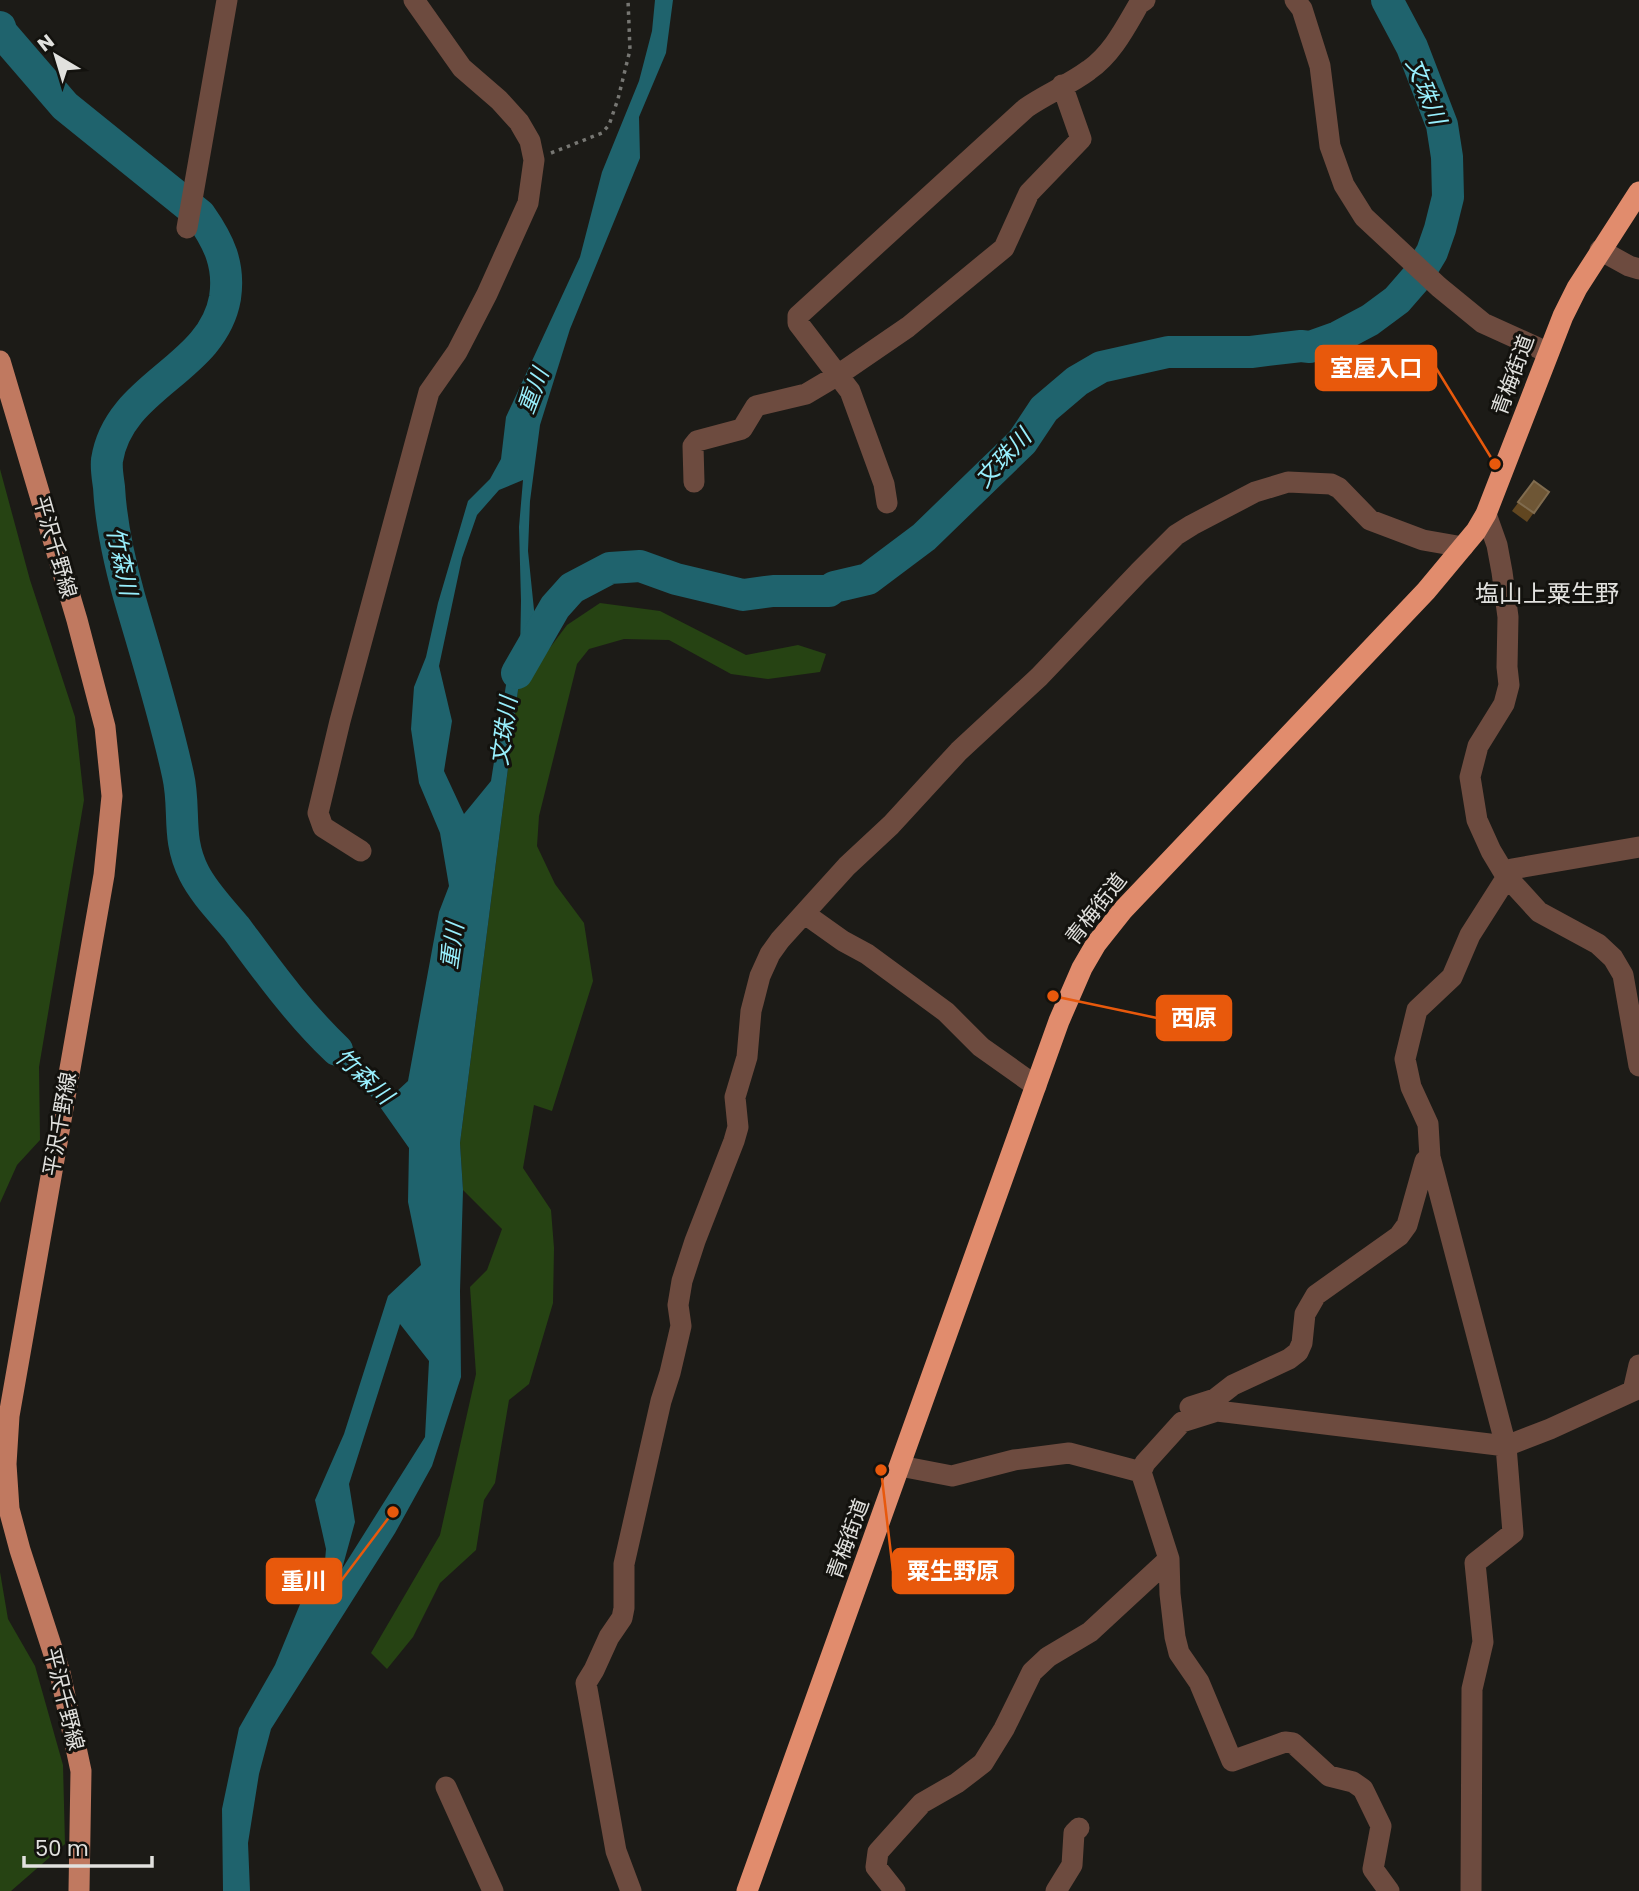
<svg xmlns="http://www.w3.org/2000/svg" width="1639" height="1891" viewBox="0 0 1639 1891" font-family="Poppins,'Noto Sans JP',sans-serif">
<rect width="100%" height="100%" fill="#1c1b17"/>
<path fill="#264313" d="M 0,469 L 30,580 L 75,717 L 84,800 L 39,1067 L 40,1140 L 17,1165 L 0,1203 Z
M 600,603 L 660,611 L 746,655 L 798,645 L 826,654 L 820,672 L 768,679 L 731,674 L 669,640 L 624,639 L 589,649 L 577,664 L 539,816 L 537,846 L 555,884 L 584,923 L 593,981 L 552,1111 L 534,1105 L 523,1168 L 551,1210 L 554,1248 L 553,1303 L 529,1384 L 509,1400 L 495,1483 L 484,1500 L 476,1550 L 440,1583 L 413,1637 L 387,1669 L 371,1653 L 440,1535 L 476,1374 L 470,1287 L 487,1270 L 502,1229 L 463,1190 L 460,1143 L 518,690 L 567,625 Z
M 0,1572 L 8,1619 L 35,1666 L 63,1765 L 65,1844 L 11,1891 L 0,1891 Z"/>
<path fill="#1f636d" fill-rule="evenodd" d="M 655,0 L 673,0 L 666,53 L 639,117 L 640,158 L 570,329 L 540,425 L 530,501 L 528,551 L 538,649 L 518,690 L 460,1143 L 463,1190 L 460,1291 L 461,1377 L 432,1466 L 395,1533 L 271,1729 L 259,1774 L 248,1843 L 250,1891 L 223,1891 L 222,1809 L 239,1728 L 275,1665 L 303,1597 L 324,1573 L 326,1549 L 315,1500 L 344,1434 L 388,1296 L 421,1265 L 408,1202 L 409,1148 L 378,1104 L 307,1022 L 395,1093 L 408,1081 L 439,912 L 449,886 L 440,833 L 419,783 L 411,729 L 414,687 L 426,657 L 438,603 L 468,501 L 490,479 L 501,459 L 506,417 L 580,257 L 602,172 L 639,81 L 652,31 ZM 523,480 L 519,527 L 521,601 L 520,655 L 506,685 L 491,781 L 464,814 L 444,771 L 452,721 L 439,666 L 462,558 L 477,515 L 499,490 ZM 400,1324 L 429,1361 L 425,1437 L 342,1569 L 355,1522 L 349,1484 Z"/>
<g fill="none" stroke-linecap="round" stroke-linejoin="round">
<path stroke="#1f636d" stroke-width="32" d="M 0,27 L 2,33 L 65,106 L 200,215 C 219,242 230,265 225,298 C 212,371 119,384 107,460 C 106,469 108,479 109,487 C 111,525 119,560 129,596 C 146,655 165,715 178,775 C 186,810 176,838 194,873 C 204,893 222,911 236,928 C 268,971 298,1013 337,1050
M 517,673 L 555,607 L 572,588 L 610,568 L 640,566 L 676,579 L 743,595 L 773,591 L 829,591 L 834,587 L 868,579 L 924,537 L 1022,442 L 1044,409 L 1077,381 L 1101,367 L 1168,352 L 1251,352 L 1301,346 L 1310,347 L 1338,337 L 1370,320 L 1397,300 L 1417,277 L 1432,252 L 1440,229 L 1448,197 L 1447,157 L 1442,125 L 1412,47 L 1387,0"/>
<path stroke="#777773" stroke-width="3.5" stroke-dasharray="3.5 5" stroke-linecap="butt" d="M 551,153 L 602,133 L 609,125 L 618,99 L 630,50 L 628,0"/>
<path stroke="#6d4b3f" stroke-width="21" d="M 1295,0 L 1302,9 L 1320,66 L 1330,146 L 1344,185 L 1364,217 L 1439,287 L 1483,323 L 1547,352
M 187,228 L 227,0
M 1600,250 L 1629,266 L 1639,269
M 694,482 L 693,446 L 697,441 L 742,429 L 756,406 L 806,394 L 838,375 L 908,327 L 1004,248 L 1029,193 L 1081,139 L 1062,85
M 887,503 L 884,484 L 850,391 L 798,323 L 798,316 L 1026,108 C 1046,94 1069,85 1089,70 C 1112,54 1125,28 1139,4 L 1145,0
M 1486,514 L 1497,545 L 1502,572 L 1508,617 L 1507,667 L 1509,685 L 1504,704 L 1478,746 L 1470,777 L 1477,820 L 1491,851 L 1506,876 L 1539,912 L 1598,944 L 1613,958 L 1623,975 L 1639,1066
M 361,851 L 323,827 L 318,813 L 340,721 L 429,392 L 457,352 L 487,294 L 528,203 L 534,160 L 530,141 L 519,122 L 499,100 L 462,68 L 414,0
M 805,914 L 843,941 L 867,954 L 946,1012 L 981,1047 L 1036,1086
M 1190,1407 L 1215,1399 L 1233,1385 L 1289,1359 L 1298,1352 L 1302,1343 L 1305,1314 L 1316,1295 L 1399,1236 L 1407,1225 L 1425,1161 L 1430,1157
M 900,1466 L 952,1476 L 1014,1460 L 1069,1453 L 1141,1472
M 446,1787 L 493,1891
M 631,1891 L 616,1851 L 586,1683 L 594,1670 L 609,1637 L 622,1618 L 624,1608 L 624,1564 L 661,1401 L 670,1373 L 681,1326 L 678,1305 L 682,1281 L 695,1241 L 734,1141 L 738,1127 L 735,1097 L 747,1057 L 751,1011 L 760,976 L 770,954 L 780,940 L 847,866 L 891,825 L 959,751 L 1039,677 L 1139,572 L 1176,535 L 1192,525 L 1255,492 L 1288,482 L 1331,484 L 1339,488 L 1370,520 L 1423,540 L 1463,547
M 895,1891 L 876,1867 L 878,1852 L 922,1803 L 957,1783 L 983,1763 L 1004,1729 L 1032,1672 L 1048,1657 L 1090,1632 L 1169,1559
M 1056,1891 L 1072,1865 L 1074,1833 L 1079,1828
M 1389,1891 L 1373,1869 L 1381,1826 L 1363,1789 L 1353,1782 L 1329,1776 L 1293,1743 L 1285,1742 L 1232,1761 L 1199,1682 L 1179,1653 L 1175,1637 L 1170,1594 L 1169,1559 L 1141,1472 L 1145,1463 L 1182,1422 L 1217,1411 L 1506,1446 L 1550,1429 L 1633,1391 L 1639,1365
M 1471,1891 L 1472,1689 L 1483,1642 L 1475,1563 L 1513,1533 L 1506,1446 L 1430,1157 L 1428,1124 L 1411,1087 L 1405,1059 L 1417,1010 L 1452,977 L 1470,935 L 1512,869 L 1639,847"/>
<path stroke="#c07960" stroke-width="21" d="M 0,361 L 77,620 L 105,727 L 112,796 L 104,875 L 9,1416 L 6,1464 L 9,1509 L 20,1550 L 60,1673 L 81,1771 L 79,1891"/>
<path stroke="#e18c6d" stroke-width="21" d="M 747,1891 L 1059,1021 L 1082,968 L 1096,944 L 1123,910 L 1426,591 L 1476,531 L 1486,514 L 1563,316 L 1577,288 L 1639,192"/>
</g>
<path fill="#614620" d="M 1534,481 L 1549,492 L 1527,522 L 1512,511 Z"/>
<path fill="#6e5635" stroke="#806c4f" stroke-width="2" d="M 1534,481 L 1549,492 L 1534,513 L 1518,502 Z"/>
<g text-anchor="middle" stroke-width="6" stroke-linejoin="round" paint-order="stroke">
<g font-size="21" fill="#e1e1de" stroke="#13120e">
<text transform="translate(1513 375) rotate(-70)" y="7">青梅街道</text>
<text transform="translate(55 547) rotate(74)" y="7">平沢千野線</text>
<text transform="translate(1096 909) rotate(-52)" y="7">青梅街道</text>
<text transform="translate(60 1124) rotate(-80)" y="7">平沢千野線</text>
<text transform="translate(848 1539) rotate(-70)" y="7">青梅街道</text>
<text transform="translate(64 1699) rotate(76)" y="7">平沢千野線</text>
</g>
<g font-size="23" font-style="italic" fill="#98effd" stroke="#13120e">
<text transform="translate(1426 91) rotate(68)" y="8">文珠川</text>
<text transform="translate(533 391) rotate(-69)" y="8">重川</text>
<text transform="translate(1003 458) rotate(-47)" y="8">文珠川</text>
<text transform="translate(122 561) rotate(78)" y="8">竹森川</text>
<text transform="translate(504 731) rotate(-82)" y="8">文珠川</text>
<text transform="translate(452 946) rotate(-82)" y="8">重川</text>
<text transform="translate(364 1076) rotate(43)" y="8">竹森川</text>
</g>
<g font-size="24" fill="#e1e1de" stroke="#13120e">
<text x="1547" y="602">塩山上粟生野</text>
</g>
</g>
<path fill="none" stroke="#e8590c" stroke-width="2.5" d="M1495 464L1436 368M1053 996L1157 1018M881 1470L893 1571M393 1512L341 1581"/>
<g fill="#e8590c" stroke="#13120e" stroke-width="2.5">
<circle cx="1495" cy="464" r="7"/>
<circle cx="1053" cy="996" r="7"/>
<circle cx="881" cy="1470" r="7"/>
<circle cx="393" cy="1512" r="7"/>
</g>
<g fill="#e8590c" stroke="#e8590c" stroke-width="2.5">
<rect x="1316" y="346" width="120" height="44" rx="7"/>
<rect x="1157" y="996" width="74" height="44" rx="7"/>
<rect x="893" y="1549" width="120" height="44" rx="7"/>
<rect x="267" y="1559" width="74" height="44" rx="7"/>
</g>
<g font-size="23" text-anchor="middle" font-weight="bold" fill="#fff">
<text x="1376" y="376">室屋入口</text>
<text x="1194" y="1026">西原</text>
<text x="953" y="1579">粟生野原</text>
<text x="304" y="1589">重川</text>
</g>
<g transform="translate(56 56) rotate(322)" stroke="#13120e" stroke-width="5" paint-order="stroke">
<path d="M0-5L12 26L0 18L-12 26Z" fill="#e1e1de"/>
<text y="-10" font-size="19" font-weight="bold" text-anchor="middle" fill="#e1e1de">N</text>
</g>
<path d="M24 1856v10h128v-10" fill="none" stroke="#e1e1de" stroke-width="3.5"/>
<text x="35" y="1856" font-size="21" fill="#e1e1de" stroke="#13120e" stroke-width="5" paint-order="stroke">50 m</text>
</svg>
